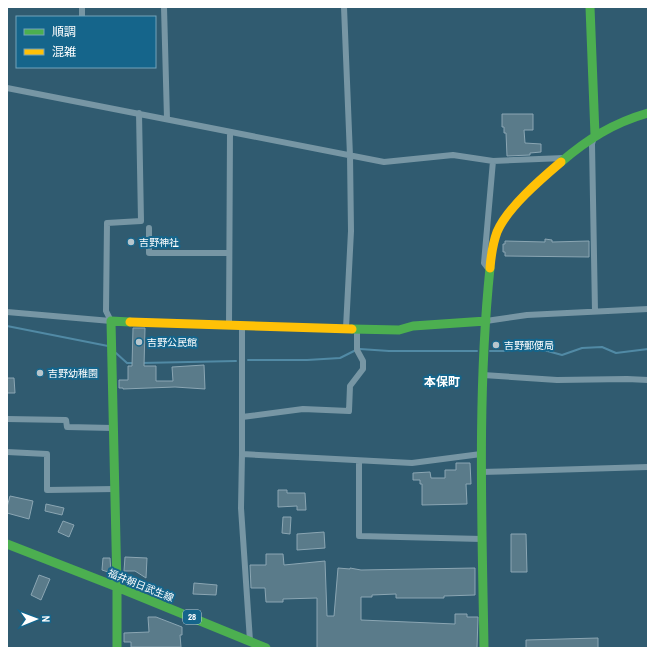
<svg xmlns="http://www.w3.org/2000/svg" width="655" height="655" viewBox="0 0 655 655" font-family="'Archivo Narrow','Noto Sans JP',sans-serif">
<rect width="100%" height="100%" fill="#305b70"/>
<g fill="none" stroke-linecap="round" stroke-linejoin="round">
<path stroke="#518aa5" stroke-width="2" d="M 7,326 L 108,346
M 360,349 L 389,351 L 477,351
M 490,351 L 505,351 L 529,346 L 562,355 L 582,348 L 602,347 L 616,353 L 648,349
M 116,353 L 127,363 L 133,363
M 248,360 L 307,360 L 340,358 L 354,351
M 141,363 L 236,361"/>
</g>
<path fill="#5a7b8a" stroke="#8ba6b3" d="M 502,114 L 533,114 L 533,130 L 524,130 L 525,143 L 541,144 L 541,152 L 530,153 L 530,155 L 507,156 L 506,133 L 504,133 L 504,127 L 502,127 Z
M 545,239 L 552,240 L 552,242 L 589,241 L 589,257 L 505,256 L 505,252 L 503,252 L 503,244 L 505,244 L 505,241 L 545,242 Z
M 133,328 L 145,328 L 144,366 L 156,366 L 156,381 L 173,381 L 172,367 L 204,365 L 205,389 L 175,387 L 123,389 L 123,388 L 119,388 L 119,380 L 128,380 L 128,366 L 132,366 Z
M 7,378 L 14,378 L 15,393 L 7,393 Z
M 456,463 L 470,463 L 471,484 L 466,484 L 467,504 L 422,505 L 422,484 L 420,484 L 420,480 L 413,480 L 413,473 L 430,472 L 431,478 L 445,478 L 445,470 L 456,470 Z
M 278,490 L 287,490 L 287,493 L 305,493 L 306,510 L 297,510 L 297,506 L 278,507 Z
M 10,496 L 33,501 L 29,519 L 7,513 L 7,507 Z
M 46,504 L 64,508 L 62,515 L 45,511 Z
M 283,517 L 291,517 L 290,534 L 282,533 Z
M 63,521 L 74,525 L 69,537 L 58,532 Z
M 324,532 L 325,548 L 297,550 L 297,534 Z
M 511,534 L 526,534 L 527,572 L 511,572 Z
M 266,554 L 283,554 L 284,565 L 325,561 L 327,616 L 334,616 L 338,568 L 350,569 L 350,568 L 361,570 L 475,568 L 475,595 L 444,596 L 444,598 L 396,598 L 396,594 L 372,595 L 372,597 L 361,597 L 361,620 L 455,624 L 455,614 L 467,614 L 467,617 L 478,617 L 477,648 L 317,648 L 317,598 L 283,599 L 283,602 L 266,602 L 265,588 L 251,588 L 250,565 L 266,565 Z
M 125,557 L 147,558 L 146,578 L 135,571 L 124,571 Z
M 103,558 L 110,558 L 111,573 L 102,570 Z
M 39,575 L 50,579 L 41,600 L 31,595 Z
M 194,583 L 217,585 L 216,595 L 193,594 Z
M 148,617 L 156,617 L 182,627 L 182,635 L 180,635 L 181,647 L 131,647 L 131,642 L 124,642 L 124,633 L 149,632 Z
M 598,638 L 598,648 L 526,648 L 526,640 Z"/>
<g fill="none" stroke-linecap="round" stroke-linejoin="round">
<path stroke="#7796a4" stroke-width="6" d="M 82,7 L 82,17
M 164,7 L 167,119
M 344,7 L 350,156 L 351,231 L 346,328
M 7,88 L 384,162 L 453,155 L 493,161 L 564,158
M 594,137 L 592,144 L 595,311
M 149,228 L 149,253 L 229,253
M 490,271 L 484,263 L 493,161
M 7,312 L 111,321
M 111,321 L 106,311 L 107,223 L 141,221 L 139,113
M 486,321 L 527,315 L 648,309
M 242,325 L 242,454 L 241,508 L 250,641
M 229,326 L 230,132
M 483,375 L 557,380 L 627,379 L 648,380
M 242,417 L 303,409 L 349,411 L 350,386 L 363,369 L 363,361 L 357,350 L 357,328
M 7,419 L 66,420 L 67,427 L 113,428
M 7,452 L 47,454 L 47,490 L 115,489
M 242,454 L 412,463 L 481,454
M 359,461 L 359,536 L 482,539
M 481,472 L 648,467"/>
<path stroke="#4caf50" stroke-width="9" d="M 590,7 L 595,135
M 561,162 C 588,139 613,123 648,113
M 352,329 L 399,330 L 413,326 L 486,321
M 7,544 L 112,585 L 266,648
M 117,648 L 117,587 L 111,321 L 130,322
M 484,648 C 482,522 477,394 490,268"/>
<path stroke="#ffc107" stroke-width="9" d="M 490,268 C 491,256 493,243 497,232 C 507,208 541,179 561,162
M 130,322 L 352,329"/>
</g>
<g fill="#b7c6cd" stroke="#15658b" stroke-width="1.5">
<circle cx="131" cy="242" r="4"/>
<circle cx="139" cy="342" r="4"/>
<circle cx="496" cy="345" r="4"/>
<circle cx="40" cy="373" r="4"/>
</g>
<g text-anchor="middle" stroke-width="4" stroke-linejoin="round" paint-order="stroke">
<rect fill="#15658b" stroke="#b9d1dc" stroke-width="1" x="183" y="610" width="18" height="14" rx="3"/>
<g font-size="9" font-weight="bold" fill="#fff">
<text x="192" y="620">28</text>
</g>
<g font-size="10" fill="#fff" stroke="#15658b" text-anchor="start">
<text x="139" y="246">吉野神社</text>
<text x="147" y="346">吉野公民館</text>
<text x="504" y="349">吉野郵便局</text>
<text x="48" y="377">吉野幼稚園</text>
</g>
<g font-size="10" fill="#fff" stroke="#15658b">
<text transform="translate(141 585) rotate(22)" y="4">福井朝日武生線</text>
</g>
<g font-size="12" font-weight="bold" fill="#fff" stroke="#15658b">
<text x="442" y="386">本保町</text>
</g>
</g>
<rect width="655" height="655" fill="none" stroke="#ffffff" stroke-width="16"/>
<rect x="16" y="16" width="140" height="52" fill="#15658b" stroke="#73a3b9"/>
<rect x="24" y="29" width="20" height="6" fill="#4caf50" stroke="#73a3b9"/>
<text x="52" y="36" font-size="12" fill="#ffffff">順調</text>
<rect x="24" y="49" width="20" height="6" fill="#ffc107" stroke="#73a3b9"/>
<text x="52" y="56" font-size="12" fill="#ffffff">混雑</text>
<g transform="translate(36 619) rotate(89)" stroke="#15658b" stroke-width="3" paint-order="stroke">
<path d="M0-3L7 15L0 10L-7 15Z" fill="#ffffff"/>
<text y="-6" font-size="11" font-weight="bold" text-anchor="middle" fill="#ffffff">N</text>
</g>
</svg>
